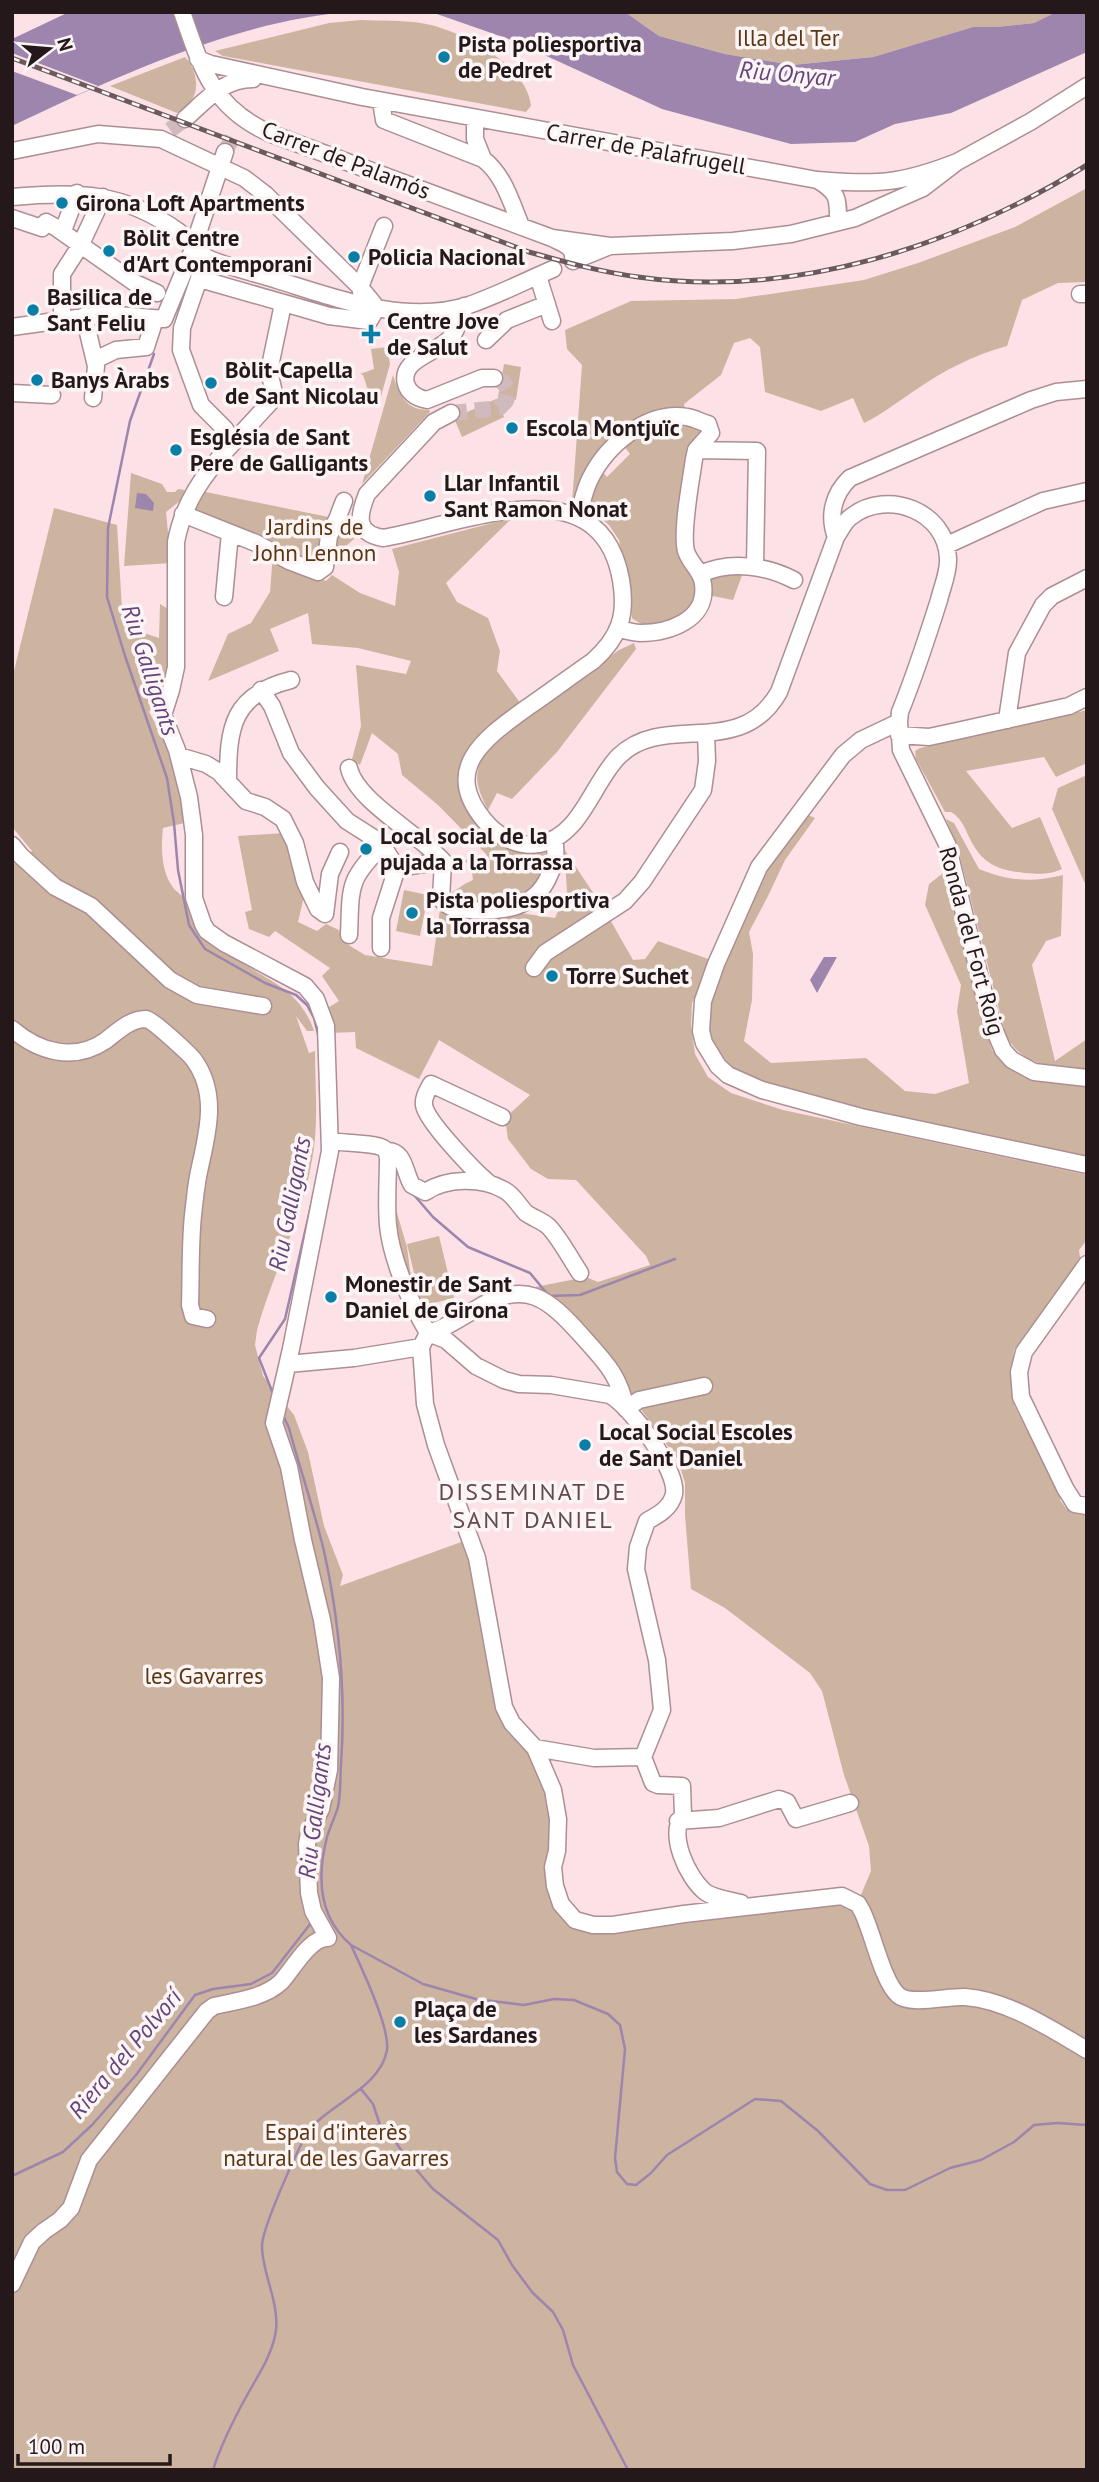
<svg xmlns="http://www.w3.org/2000/svg" width="1099" height="2482" viewBox="0 0 1099 2482" font-family="'PT Sans',sans-serif">
<rect width="100%" height="100%" fill="#fce2e6"/>
<path fill="#cdb4a0" d="M 625,12 L 1056,12 L 1034,23 L 996,27 L 973,27 L 873,57 L 792,65 L 725,54 L 659,36 Z
M 361,20 C 381,21 401,20 421,23 C 459,29 527,64 531,106 L 526,112 L 223,56 L 215,51 L 329,23 Z
M 185,57 C 201,75 201,102 177,113 L 110,86 Z
M 1087,188 L 1087,282 L 1058,283 L 1022,300 L 1007,346 C 973,355 943,371 914,391 C 897,402 883,414 864,423 L 853,398 L 821,411 L 765,392 L 760,347 L 750,338 L 734,343 L 721,375 L 684,404 L 685,412 L 659,416 L 585,480 L 572,503 L 582,365 L 567,349 L 565,330 L 631,301 L 736,299 L 864,280 L 918,263 L 1015,227 Z
M 387,347 L 390,364 L 380,400 L 375,400 L 369,393 L 363,375 L 360,374 L 374,369 L 371,349 Z
M 504,364 L 521,367 L 516,400 L 498,397 Z
M 393,375 C 399,394 405,410 429,410 L 430,412 L 362,484 Z
M 496,399 L 504,417 L 462,437 L 454,418 Z
M 678,420 L 705,431 L 696,435 L 683,534 L 699,588 L 695,607 C 676,619 653,636 632,618 L 630,589 L 619,540 L 609,525 L 590,509 L 590,490 L 601,470 L 607,477 L 630,454 L 624,446 L 651,426 Z
M 131,473 L 162,484 L 167,492 L 175,492 L 178,489 L 185,490 L 180,501 L 166,512 L 171,563 L 124,566 Z
M 201,491 L 348,521 L 354,539 L 339,552 L 325,572 L 186,512 Z
M 54,508 L 117,525 L 123,626 L 159,638 L 160,604 L 175,613 L 168,680 L 149,712 L 175,759 L 189,822 L 163,828 C 161,846 161,870 172,886 C 176,892 183,896 188,901 C 204,918 212,942 232,956 C 265,980 300,988 314,1031 L 307,1031 L 296,1016 L 309,1053 L 315,1051 C 315,1087 319,1125 312,1160 C 302,1219 273,1273 257,1330 L 255,1345 L 263,1376 L 294,1415 L 308,1452 L 324,1526 L 343,1575 L 340,1586 L 464,1541 L 478,1589 L 487,1635 L 524,1743 L 553,1790 L 551,1859 L 575,1924 L 860,1897 L 871,1871 L 869,1846 L 844,1775 L 822,1691 L 810,1673 L 725,1608 L 691,1589 L 685,1516 L 685,1483 L 678,1460 L 590,1340 L 535,1287 L 586,1277 L 598,1282 L 650,1265 L 646,1256 L 576,1180 L 548,1179 L 531,1169 L 508,1139 L 505,1118 L 530,1095 L 439,1040 L 419,1079 L 356,1048 L 355,1032 L 330,1033 L 326,1009 L 339,1001 L 322,976 L 330,968 L 275,931 L 269,937 L 249,929 L 245,912 L 252,910 L 238,836 L 285,833 L 305,892 L 298,922 L 317,931 L 326,924 L 339,930 L 342,941 L 365,955 L 432,966 L 440,909 L 457,917 L 519,913 L 555,918 L 567,891 L 564,849 L 604,909 L 633,960 L 645,959 L 658,941 L 711,960 L 692,1003 L 691,1025 L 695,1054 L 708,1077 L 731,1093 L 783,1110 L 1087,1175 L 1087,1240 L 1079,1250 L 1081,1265 L 1014,1350 L 1012,1373 L 1014,1405 L 1061,1497 L 1060,1500 L 1066,1508 L 1087,1516 L 1087,2470 L 12,2470 L 12,865 L 32,851 L 12,827 L 12,679 Z
M 512,518 L 446,583 L 457,602 L 488,618 L 500,651 L 497,671 L 521,704 L 485,730 L 468,750 L 471,811 L 542,849 C 544,852 547,855 548,859 C 549,870 531,892 522,894 L 525,897 L 522,901 L 452,905 L 446,895 C 457,891 462,884 473,880 L 471,864 L 461,861 L 487,855 L 438,805 L 402,775 L 398,754 L 372,733 L 360,765 L 352,759 L 361,726 L 356,665 L 406,674 L 411,661 L 358,648 L 312,644 L 308,613 L 270,629 L 279,651 L 208,681 L 228,634 L 251,623 L 270,592 L 273,553 L 326,581 L 332,575 L 360,593 L 395,606 L 399,572 L 392,549 Z
M 744,570 L 733,600 L 707,595 L 711,575 Z
M 634,643 L 636,649 L 557,752 L 512,799 L 497,793 L 488,810 C 471,778 474,766 497,739 L 619,650 Z
M 1087,710 L 1087,763 L 1056,777 L 1044,757 L 966,771 L 1012,828 L 1040,817 L 1062,869 C 1049,875 1039,874 1025,873 C 997,870 982,864 969,837 C 964,826 961,818 951,812 L 945,812 L 916,759 L 915,751 L 920,748 Z
M 1087,775 L 1087,888 L 1052,809 L 1058,788 Z
M 806,814 L 815,818 L 785,860 L 767,898 L 749,932 L 753,954 L 752,1000 L 744,1041 L 771,1063 L 866,1058 L 905,1091 L 935,1094 L 969,1083 L 957,1011 L 961,985 L 925,905 L 929,884 L 947,870 L 976,993 L 992,1050 L 1010,1069 L 1025,1078 L 1087,1087 L 1087,1159 L 859,1111 L 758,1083 L 730,1070 L 716,1056 L 707,1033 L 707,1007 L 755,885 Z
M 946,819 L 954,823 L 979,869 C 1009,881 1032,883 1063,875 L 1061,936 L 1046,941 L 1032,965 L 1055,1061 L 1087,1039 L 1087,1069 C 1053,1067 1021,1067 1005,1033 L 957,845 Z
M 404,890 L 428,895 L 420,936 L 396,931 Z
M 392,1205 L 395,1206 L 407,1247 L 411,1277 L 407,1278 L 398,1255 Z
M 439,1236 L 454,1298 L 422,1306 L 407,1244 Z"/>
<path fill="#9d85ad" d="M 69,12 L 351,12 C 240,19 111,79 12,126 L 12,39 Z
M 423,12 L 625,12 L 659,36 L 725,54 L 792,65 L 873,57 L 973,27 L 996,27 L 1034,23 L 1056,12 L 1087,12 L 1087,52 L 951,113 L 895,124 L 855,142 L 791,144 L 662,109 L 514,41 L 434,13 Z
M 137,493 L 146,494 L 154,503 L 153,511 L 135,508 Z
M 824,957 L 837,957 L 817,993 L 810,980 Z"/>
<path fill="#fce2e6" d="M 12,53 L 98,86 L 77,95 L 12,71 Z"/>
<g fill="none" stroke-linecap="round" stroke-linejoin="round">
<path stroke="#9d85ad" stroke-width="2.5" d="M 154,354 L 130,421 L 108,528 L 107,597 L 125,656 L 167,778 L 174,823 L 178,870 L 189,925 L 205,949 L 265,983 L 296,995 L 307,1005 L 314,1018 L 319,1038
M 320,1086 L 321,1118
M 414,1195 L 433,1217 L 468,1247 L 530,1273 L 549,1296 L 580,1295 L 675,1259
M 273,1394 L 259,1358 L 285,1319 L 316,1184
M 283,1415 L 289,1428 C 300,1469 314,1510 324,1551 C 339,1620 346,1694 341,1764 C 340,1778 341,1793 338,1807 C 335,1817 330,1827 327,1837 C 317,1876 318,1917 351,1945 L 423,1984 L 476,1999 L 524,2005 L 554,1999 L 574,2000 L 608,2014 L 620,2025 L 625,2049 L 615,2158 L 617,2172 L 627,2184 L 636,2185 L 651,2173 L 667,2155 L 755,2099 L 781,2101 L 818,2131 L 870,2184 L 887,2190 L 905,2190 L 950,2168 L 981,2160 L 1014,2142 L 1034,2125 L 1057,2123 L 1087,2125
M 361,2089 L 373,2104 L 380,2125
M 393,2138 L 407,2159 L 433,2189 L 498,2240 L 512,2265 L 532,2292 L 553,2312 L 563,2330 L 573,2365 L 628,2470
M 12,2176 L 63,2152 L 92,2125 L 136,2075 L 195,1995 L 213,1989 L 251,1984 L 272,1973 L 311,1923
M 213,2470 C 221,2444 233,2421 246,2397 C 257,2377 273,2354 276,2330 C 279,2301 262,2273 262,2246 C 262,2228 295,2156 305,2137 C 321,2106 380,2091 387,2050 C 390,2027 361,1967 351,1945"/>
<path stroke="#d1babd" stroke-width="16" stroke-dasharray="16 8" stroke-linecap="butt" d="M 170,130 L 185,119
M 225,152 L 234,135
M 451,413 L 499,408 L 506,401 L 509,391 L 503,382 L 494,378"/>
<defs>
<path id="minor" d="M 182,12 C 201,67 212,107 269,133 L 552,238 C 563,244 575,246 573,261 L 610,246
M 198,59 L 211,64 L 362,97 L 817,180 C 876,185 901,184 957,162
M 381,101 L 384,120 L 483,159 C 504,175 511,202 521,226
M 185,119 C 206,100 223,79 253,79
M 475,119 L 475,139 L 483,159
M 12,151 L 98,134 L 161,139 L 244,178 L 265,194 L 360,287 L 377,308
M 819,181 C 839,193 838,200 838,222
M 12,197 C 77,191 125,192 179,232 C 189,239 196,251 206,257 C 216,264 263,275 277,280 C 338,299 406,325 469,305 C 498,295 525,281 553,269
M 12,218 L 42,228 L 46,222 L 55,227 L 135,283 L 157,293
M 63,231 L 77,193
M 552,238 L 610,246 L 733,241 L 791,234 L 855,218 L 923,188 L 957,162 L 1030,122 L 1087,86
M 538,276 L 552,321
M 200,279 L 329,316 L 369,321 L 377,308
M 1080,294 L 1087,294
M 362,296 L 360,287 L 384,226
M 464,306 C 461,316 458,328 452,336 C 440,353 399,358 406,384 C 409,394 417,398 427,400 L 482,378 L 494,378
M 84,316 L 96,366 L 93,398
M 62,319 L 62,274 L 80,246 L 103,197
M 12,327 L 106,314 L 164,319 L 191,254 L 225,152
M 486,340 L 507,320 L 547,304
M 95,360 L 116,350 L 146,347 L 154,322 L 158,319
M 12,393 L 52,395
M 451,413 L 434,422 L 367,494 C 358,516 355,533 383,538 C 460,525 600,461 621,580 C 627,615 620,637 593,661 C 571,676 550,692 528,707 C 488,736 440,767 484,820 C 497,836 518,848 539,844 C 581,837 592,783 619,756 C 665,711 740,761 779,692 L 836,537 C 841,530 844,521 852,516 C 888,489 946,511 948,558 C 949,572 942,587 939,600 C 927,638 915,675 900,712 L 899,722 L 901,750 L 947,844 L 983,990 L 992,1024 L 1003,1050 L 1012,1060 L 1034,1072 L 1087,1078
M 229,447 L 275,397 L 269,371 L 283,304
M 696,450 L 757,451 L 755,567
M 183,514 L 256,543 L 289,561 L 318,572 L 325,567 L 329,536 L 338,517
M 339,514 L 344,501
M 578,516 C 582,504 584,491 590,479 C 606,446 647,410 687,417 C 694,418 701,422 708,424 L 711,433 L 696,450 L 694,459 C 691,481 681,531 686,551 C 690,564 702,571 703,584 C 708,620 669,633 640,633 C 633,633 625,630 618,629
M 836,537 C 828,516 833,494 850,478 L 1031,400 L 1056,392 L 1087,389
M 947,545 L 1043,501 L 1087,491
M 701,574 C 730,560 767,566 794,580
M 224,597 L 230,533
M 261,690 L 272,706 L 291,753 L 317,788 L 347,821 L 380,842 L 397,868
M 1007,720 L 1017,653 L 1043,605 L 1052,596 L 1087,578
M 899,722 L 861,740 L 843,755 L 759,867 L 716,964 L 703,1001 L 701,1031 L 704,1043 L 718,1066 L 728,1075 L 762,1090 L 861,1117 L 1087,1165
M 899,735 L 929,737 L 957,731 L 1069,706 L 1087,697
M 179,756 L 206,764 L 219,772 L 246,801 L 265,807 L 283,819 L 295,843 L 305,882 L 318,909 L 325,914 L 330,874 L 340,852
M 349,768 C 356,801 419,834 443,861
M 228,782 C 228,727 232,695 291,680
M 12,845 L 21,856 L 55,887 L 91,906 L 170,980 L 197,995 L 263,1006
M 443,861 L 441,899 C 449,909 457,909 470,910 C 501,912 535,909 549,876 C 555,863 557,853 554,839
M 397,868 L 443,861
M 349,935 C 351,887 347,880 383,845
M 381,948 L 381,918 L 397,868
M 534,968 L 545,953 L 625,901 L 642,882 L 703,790 L 707,761 L 706,733
M 12,1029 C 39,1052 74,1062 105,1041 C 117,1032 131,1018 147,1019 C 151,1019 190,1054 194,1060 C 218,1093 208,1131 200,1167 C 196,1183 195,1199 193,1215 C 190,1245 191,1275 190,1305 L 193,1316 L 207,1319
M 330,1141 C 342,1143 375,1143 383,1148 C 387,1150 387,1154 388,1158 C 388,1180 386,1203 388,1225 C 391,1259 411,1304 428,1333 L 446,1340 L 476,1366 L 504,1380 L 519,1384 L 551,1385 L 610,1395 C 631,1407 678,1470 674,1494 C 671,1508 658,1515 647,1521 L 638,1547 L 636,1569 L 657,1660 L 662,1710 L 643,1757
M 386,1151 C 405,1150 404,1172 412,1185 L 425,1192 C 446,1178 481,1177 504,1190 C 514,1195 518,1205 526,1213 C 533,1218 543,1221 549,1227 C 561,1240 570,1258 580,1273
M 490,1184 C 476,1173 426,1121 424,1105 C 423,1097 428,1090 431,1084 L 502,1117
M 1087,1264 L 1024,1352 L 1019,1372 L 1021,1397 L 1065,1488 L 1075,1504 L 1087,1506
M 428,1333 L 421,1347 L 425,1404 L 436,1445 L 477,1558 L 504,1707 L 512,1723 L 535,1748 L 553,1790 L 558,1819 L 557,1851 L 553,1867 L 555,1886 L 561,1904 L 575,1920 L 593,1925 L 613,1925 L 684,1914 L 842,1896 L 858,1904 L 862,1911 C 873,1933 882,1980 898,1995 C 910,2006 948,1996 965,1997 C 1008,2000 1051,2029 1087,2050
M 428,1333 C 445,1329 460,1318 476,1309 C 525,1278 548,1298 582,1336 C 604,1361 619,1374 626,1409
M 288,1364 L 354,1358 L 421,1347
M 626,1409 L 639,1400 L 704,1386
M 535,1748 L 594,1758 L 643,1757
M 643,1757 L 653,1783 L 658,1785 L 682,1786 L 683,1815 C 668,1835 687,1876 704,1891 C 712,1898 729,1900 741,1903
M 678,1821 L 719,1818 L 779,1799 L 787,1802 L 796,1819 L 850,1803
M 12,2284 L 32,2242 L 44,2231 L 60,2220 L 71,2208 L 89,2160 L 207,2011 L 214,2006 C 236,2001 264,1998 281,1982 C 293,1969 310,1937 328,1938 L 313,1911 L 309,1893 L 307,1844 L 309,1833 L 321,1809 L 329,1770 L 331,1678 L 322,1620 L 303,1540 L 289,1467 L 274,1423 L 291,1349 L 330,1151 L 326,1026 L 316,999 L 305,986 L 224,943 L 207,931 L 203,924 L 194,898 L 194,835 L 189,797 L 177,750 L 163,715 L 171,690 L 176,667 L 176,542 C 183,504 203,475 229,447 L 229,436 L 225,429 L 201,405 L 181,350 L 182,328 L 206,258"/>
</defs>
<use href="#minor" stroke="#ac8e93" stroke-width="19"/>
<use href="#minor" stroke="#fff" stroke-width="16"/>
<defs>
<path id="rail" d="M 12,58 L 529,252 C 565,262 601,272 638,277 C 794,299 956,246 1087,165"/>
</defs>
<use href="#rail" stroke="#6b5a5d" stroke-width="5"/>
<use href="#rail" stroke="#fcf5f6" stroke-width="2.5" stroke-dasharray="8" stroke-linecap="butt"/>
</g>
<g fill="#0a7ea6" stroke="#fcf5f6" stroke-width="2.5">
<circle cx="444" cy="57" r="7"/>
<circle cx="62" cy="203" r="7"/>
<circle cx="109" cy="251" r="7"/>
<circle cx="354" cy="257" r="7"/>
<circle cx="33" cy="310" r="7"/>
<path d="M367.5 323.5h7v7h7v7h-7v7h-7v-7h-7v-7h7z"/>
<circle cx="37" cy="380" r="7"/>
<circle cx="211" cy="383" r="7"/>
<circle cx="512" cy="428" r="7"/>
<circle cx="176" cy="450" r="7"/>
<circle cx="430" cy="496" r="7"/>
<circle cx="366" cy="849" r="7"/>
<circle cx="412" cy="913" r="7"/>
<circle cx="552" cy="976" r="7"/>
<circle cx="331" cy="1297" r="7"/>
<circle cx="585" cy="1445" r="7"/>
<circle cx="400" cy="2022" r="7"/>
</g>
<g text-anchor="middle" stroke-width="7" stroke-linejoin="round" paint-order="stroke">
<g font-size="23" fill="#5c3611" stroke="#fcf5f6">
<text x="788" y="46">Illa del Ter</text>
<text x="315" y="535">Jardins de<tspan x="315" dy="26">John Lennon</tspan></text>
<text x="204" y="1684">les Gavarres</text>
<text x="336" y="2140">Espai d'interès<tspan x="336" dy="26">natural de les Gavarres</tspan></text>
</g>
<g font-size="23" font-weight="bold" fill="#24181b" stroke="#fcf5f6" text-anchor="start">
<text x="458" y="52">Pista poliesportiva<tspan x="458" dy="26">de Pedret</tspan></text>
<text x="76" y="211">Girona Loft Apartments</text>
<text x="123" y="246">Bòlit Centre<tspan x="123" dy="26">d'Art Contemporani</tspan></text>
<text x="368" y="265">Policia Nacional</text>
<text x="47" y="305">Basilica de<tspan x="47" dy="26">Sant Feliu</tspan></text>
<text x="387" y="329">Centre Jove<tspan x="387" dy="26">de Salut</tspan></text>
<text x="225" y="378">Bòlit-Capella<tspan x="225" dy="26">de Sant Nicolau</tspan></text>
<text x="51" y="388">Banys Àrabs</text>
<text x="526" y="436">Escola Montjuïc</text>
<text x="190" y="445">Església de Sant<tspan x="190" dy="26">Pere de Galligants</tspan></text>
<text x="444" y="491">Llar Infantil<tspan x="444" dy="26">Sant Ramon Nonat</tspan></text>
<text x="380" y="844">Local social de la<tspan x="380" dy="26">pujada a la Torrassa</tspan></text>
<text x="426" y="908">Pista poliesportiva<tspan x="426" dy="26">la Torrassa</tspan></text>
<text x="566" y="984">Torre Suchet</text>
<text x="345" y="1292">Monestir de Sant<tspan x="345" dy="26">Daniel de Girona</tspan></text>
<text x="599" y="1440">Local Social Escoles<tspan x="599" dy="26">de Sant Daniel</tspan></text>
<text x="414" y="2017">Plaça de<tspan x="414" dy="26">les Sardanes</tspan></text>
</g>
<g font-size="23" fill="#24181b" stroke="#fcf5f6">
<text transform="translate(646 149) rotate(10)" y="8">Carrer de Palafrugell</text>
<text transform="translate(346 160) rotate(21)" y="8">Carrer de Palamós</text>
<text transform="translate(972 941) rotate(75)" y="8">Ronda del Fort Roig</text>
</g>
<g font-size="24" font-style="italic" fill="#65447a" stroke="#fcf5f6">
<text transform="translate(787 74) rotate(5)" y="8">Riu Onyar</text>
<text transform="translate(150 670) rotate(72)" y="8">Riu Galligants</text>
<text transform="translate(290 1204) rotate(-79)" y="8">Riu Galligants</text>
<text transform="translate(315 1811) rotate(-83)" y="8">Riu Galligants</text>
<text transform="translate(125 2054) rotate(-50)" y="8">Riera del Polvorí</text>
</g>
<g font-size="24" letter-spacing="2" fill="#63484d" stroke="#fcf5f6">
<text x="533" y="1500">DISSEMINAT DE<tspan x="533" dy="28">SANT DANIEL</tspan></text>
</g>
</g>
<rect width="1099" height="2482" fill="none" stroke="#24181b" stroke-width="28"/>
<g transform="translate(49 49) rotate(74)" stroke="#fcf5f6" stroke-width="5" paint-order="stroke">
<path d="M0-5L12 26L0 18L-12 26Z" fill="#24181b"/>
<text y="-10" font-size="19" font-weight="bold" text-anchor="middle" fill="#24181b">N</text>
</g>
<path d="M18 2454v10h152v-10" fill="none" stroke="#24181b" stroke-width="3.5"/>
<text x="28" y="2454" font-size="21" fill="#24181b" stroke="#fcf5f6" stroke-width="5" paint-order="stroke">100 m</text>
</svg>
